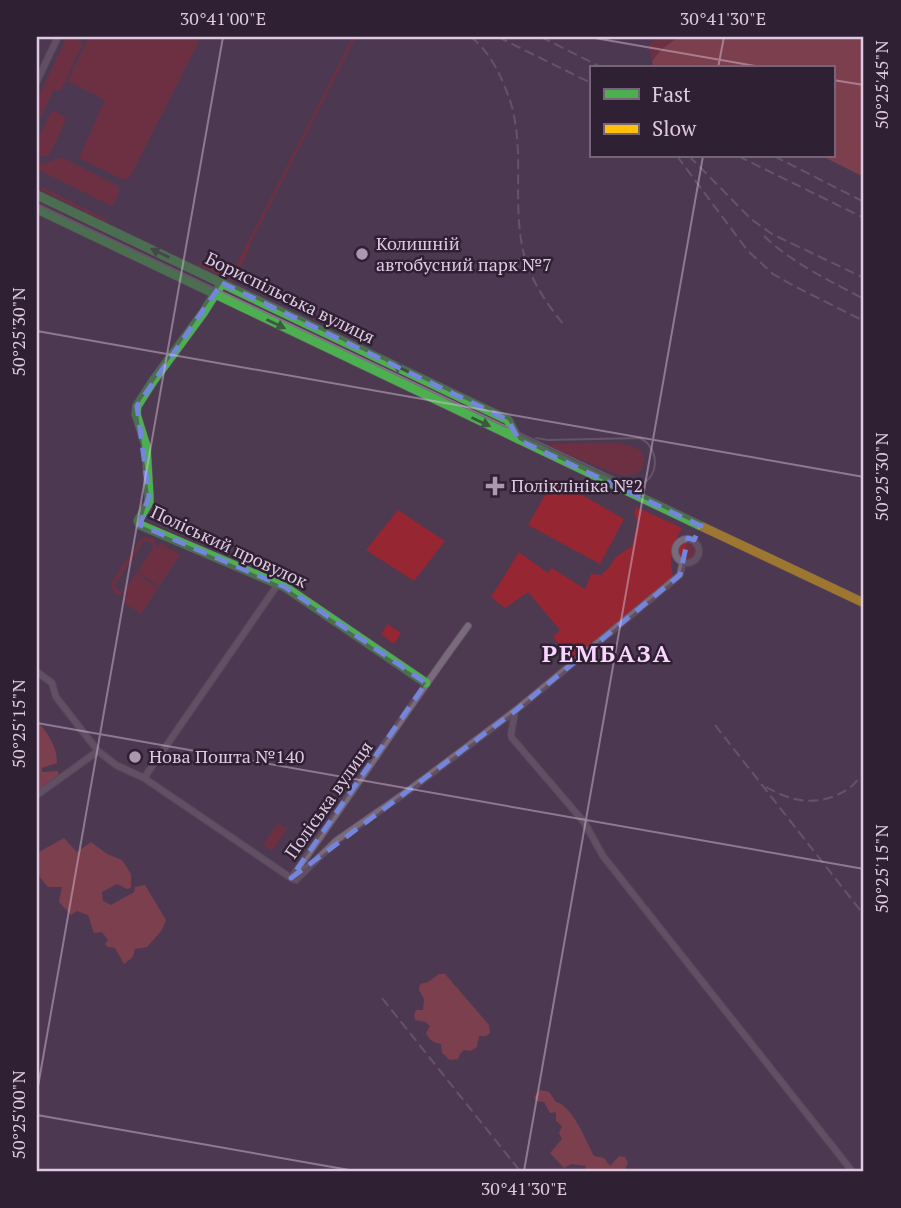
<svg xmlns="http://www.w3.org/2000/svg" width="901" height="1208" viewBox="0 0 901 1208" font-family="'PT Serif',serif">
<rect width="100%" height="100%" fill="#4d3950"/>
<path fill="#962732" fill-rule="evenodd" d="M 67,37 L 72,37 L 83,43 L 62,88 L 57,91 L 54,89 L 37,125 L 37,100 Z
M 89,37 L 201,37 L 130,177 L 124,180 L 79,158 L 105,100 L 68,81 Z
M 353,37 L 356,37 L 250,244 L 249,250 L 233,282 L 198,265 L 202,262 L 231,275 Z
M 659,37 L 678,37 L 661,50 L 652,61 L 649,44 Z
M 54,111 L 65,117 L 65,121 L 52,150 L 48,156 L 41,156 L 37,152 L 37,142 L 51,112 Z
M 60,158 L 65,159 L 118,186 L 119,192 L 112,206 L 37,169 L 37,161 L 43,164 Z
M 42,187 L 107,220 L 106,222 L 41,190 Z
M 583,443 C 598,443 641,439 644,458 C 644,465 642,469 638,473 L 627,476 L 619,475 L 553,448 L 548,444 Z
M 554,479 L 624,519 L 600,564 L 528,525 Z
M 636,507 L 682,528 C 671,547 669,556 673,577 L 572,659 L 553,637 L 560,630 L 528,592 L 505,608 L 491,597 L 519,552 L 548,573 L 552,568 L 585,589 L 591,574 L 601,575 L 608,569 L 616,557 L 632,546 L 638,522 L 634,514 Z
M 398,510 L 445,541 L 414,581 L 366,550 Z
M 145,537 L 154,539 L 157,548 L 161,543 L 180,555 L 159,586 L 141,574 L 139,575 L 158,588 L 141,614 L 123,602 L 128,592 L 118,595 C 112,592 110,586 113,580 L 140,540 ZM 147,541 L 152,543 L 153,549 L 125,590 C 120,593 114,590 116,583 L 143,542 Z
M678 551a9 9 0 1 1 18 0a9 9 0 1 1-18 0Z
M 388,624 L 401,633 L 394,644 L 381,634 Z
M 278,823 L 287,829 L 272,851 L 263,845 Z"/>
<path fill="#b7474c" d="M 678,37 L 864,37 L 864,177 L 822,156 L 833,156 L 833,68 L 653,68 L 652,61 L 661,50 Z
M 37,721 C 48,733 57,746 57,763 L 42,768 L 42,772 L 58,771 L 59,778 L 37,791 Z
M 64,838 L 77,852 L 91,842 L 107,854 L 122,860 L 131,874 L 131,888 L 127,889 L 117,884 L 102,892 L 103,901 L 111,905 L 134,892 L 135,887 L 145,885 L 166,920 L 162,930 L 147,947 L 135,949 L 133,957 L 124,964 L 115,948 L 108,947 L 105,944 L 108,940 L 102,932 L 94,933 L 88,915 L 77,911 L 71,915 L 59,902 L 62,887 L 48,887 L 37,874 L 37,853 Z
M 439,974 L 445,974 L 489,1025 L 490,1033 L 486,1036 L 479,1036 L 477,1047 L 470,1051 L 464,1050 L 460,1054 L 458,1059 L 450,1060 L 442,1053 L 441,1044 C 434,1043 429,1040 426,1033 L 430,1026 L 425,1022 L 415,1020 L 414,1015 L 416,1010 L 423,1010 L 424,999 L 419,990 L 420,984 L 428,982 Z
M 540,1090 L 549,1092 L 556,1102 C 573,1106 586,1141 594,1156 L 604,1158 L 610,1166 L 619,1156 L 625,1157 L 628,1163 L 624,1171 L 584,1171 L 586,1166 L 571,1164 L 564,1168 L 550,1153 L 562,1139 L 559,1133 L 562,1126 L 556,1121 L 556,1112 L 550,1113 L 544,1102 L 536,1101 L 534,1097 Z"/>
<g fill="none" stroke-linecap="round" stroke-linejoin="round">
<defs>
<path id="street" d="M 37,81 L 58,37
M675 551a12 12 0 1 1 24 0a12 12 0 1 1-24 0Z
M 37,672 L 52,683 L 56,697 L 98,751 L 116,765 L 144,778 L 291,878
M 515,711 L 511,734 L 512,738 L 584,822 L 603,856 L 852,1171
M 144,778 L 278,584
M 37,795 L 98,751
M 291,878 L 296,880 L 299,877 L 336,841 L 408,791 L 515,711 L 680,575 L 683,562
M 291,878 C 351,795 407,709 468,626"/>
<path id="fast" d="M 37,195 L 508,420 L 518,439
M 37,209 L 703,527
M 222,283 L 203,313 L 153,381 L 137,406 L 136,414 L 146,446 L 149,496 L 149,502 L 138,521 L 140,525 L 285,587 L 426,683"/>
<path id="slow" d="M 703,527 L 864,603"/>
</defs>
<use href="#street" stroke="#665669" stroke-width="8"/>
<use href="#fast" stroke="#665669" stroke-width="10"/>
<use href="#slow" stroke="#665669" stroke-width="10"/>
<use href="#street" stroke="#7a6b7c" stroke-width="6"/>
<use href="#fast" stroke="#4caf50" stroke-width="9"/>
<use href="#slow" stroke="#ffc107" stroke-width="9"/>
<path stroke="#837485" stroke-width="2" d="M 37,204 L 625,483 C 656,494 666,451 640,438 L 548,440 L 536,438"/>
<path stroke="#837485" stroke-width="2" stroke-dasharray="10 5" stroke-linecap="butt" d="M 471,37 C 485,48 495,64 502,80 C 507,92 512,104 514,116 C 523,160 513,206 523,250 C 529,278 546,303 564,325
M 498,37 L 591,83
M 541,37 L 603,68
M 677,156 L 747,250 L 773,274 L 794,286 L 864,321
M 689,156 L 751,219 L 772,234 L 864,278
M 738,156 L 864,218
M 774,156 L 864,202
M 764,236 C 792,263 830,281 864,299
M 715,725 L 864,915
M 766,787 C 794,803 820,807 848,789 C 854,785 859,778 864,773
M 382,998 L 520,1171"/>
</g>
<defs><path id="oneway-solid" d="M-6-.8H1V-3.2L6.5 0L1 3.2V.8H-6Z" transform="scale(1.75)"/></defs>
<g fill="#3b593f">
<use href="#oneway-solid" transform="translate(160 253) rotate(-154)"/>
<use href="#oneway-solid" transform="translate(276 324) rotate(26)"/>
<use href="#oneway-solid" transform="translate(402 369) rotate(-154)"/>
<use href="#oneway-solid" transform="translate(481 422) rotate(25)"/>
</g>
<path d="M0 0H901V1208H0ZM 222,283 L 508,420 L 519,440 L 701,526 L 694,540 L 688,538 L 680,575 L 515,711 L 291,878 L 426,683 L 285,587 L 140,525 L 149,496 L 137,406 Z" fill="#4d3950" fill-opacity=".55" fill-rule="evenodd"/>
<path fill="none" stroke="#7485dc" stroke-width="5" stroke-dasharray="14 9" stroke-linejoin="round" d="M 222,283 L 508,420 L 519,440 L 701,526 L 694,540 L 688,538 L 680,575 L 515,711 L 291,878 L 426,683 L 285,587 L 140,525 L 149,496 L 137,406 Z"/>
<path fill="none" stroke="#dfc9e2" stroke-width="2" stroke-opacity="0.45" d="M 589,37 L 767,68M 718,68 L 724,37M 833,80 L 864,85M 37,331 L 864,477M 37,723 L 864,869M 37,1092 L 223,37M 37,1115 L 355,1171M 524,1171 L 703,156"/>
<g fill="#ac97af" stroke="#302033" stroke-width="2.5">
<circle cx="362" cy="254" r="7"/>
<path d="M491.5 475.5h7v7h7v7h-7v7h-7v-7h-7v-7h7z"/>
<circle cx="135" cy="757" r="7"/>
</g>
<g text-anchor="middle" stroke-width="5" stroke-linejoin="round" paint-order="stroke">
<g font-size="18" fill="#dfc9e2" stroke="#302033" text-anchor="start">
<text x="376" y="250">Колишній<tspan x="376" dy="21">автобусний парк №7</tspan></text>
<text x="511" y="492">Поліклініка №2</text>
<text x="149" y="763">Нова Пошта №140</text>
</g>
<g font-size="18" fill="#dfc9e2" stroke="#302033">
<text transform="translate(290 298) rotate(26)" y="6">Бориспільська вулиця</text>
<text transform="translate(229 547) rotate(25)" y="6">Поліський провулок</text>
<text transform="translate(329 800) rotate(-55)" y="6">Поліська вулиця</text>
</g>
<g font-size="24" font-weight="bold" letter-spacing="2" fill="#f9d6fe" stroke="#302033">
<text x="607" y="662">РЕМБАЗА</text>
</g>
</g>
<rect width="901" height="1208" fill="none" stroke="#302033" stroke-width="77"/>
<rect x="590" y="66" width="245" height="91" fill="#302033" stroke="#766479" stroke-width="2"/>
<rect x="604" y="89" width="35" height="10" fill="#4caf50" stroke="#766479" stroke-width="2"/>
<text x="652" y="102" font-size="21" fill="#dfc9e2">Fast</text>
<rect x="604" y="124" width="35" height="10" fill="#ffc107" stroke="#766479" stroke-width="2"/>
<text x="652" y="136" font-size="21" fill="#dfc9e2">Slow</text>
<rect x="38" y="38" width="824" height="1132" fill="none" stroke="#dfc9e2" stroke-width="2.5"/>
<g font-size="18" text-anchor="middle" fill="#dfc9e2">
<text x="223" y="25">30°41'00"E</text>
<text x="723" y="25">30°41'30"E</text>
<text transform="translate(882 85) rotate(-90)" y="6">50°25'45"N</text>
<text transform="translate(19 332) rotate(-90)" y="6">50°25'30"N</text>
<text transform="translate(882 477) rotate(-90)" y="6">50°25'30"N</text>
<text transform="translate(19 724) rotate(-90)" y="6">50°25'15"N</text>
<text transform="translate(882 869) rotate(-90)" y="6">50°25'15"N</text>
<text transform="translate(19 1115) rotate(-90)" y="6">50°25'00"N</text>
<text x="524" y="1195">30°41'30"E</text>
</g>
</svg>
